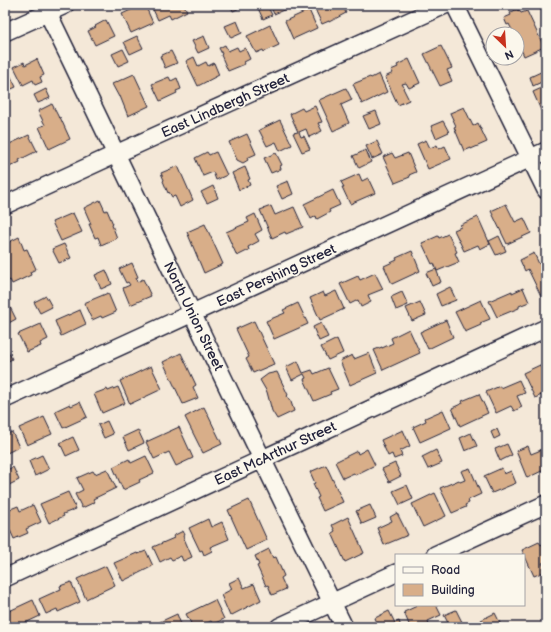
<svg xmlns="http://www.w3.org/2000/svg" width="551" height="632" viewBox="0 0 551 632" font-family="'Balsamiq Sans',sans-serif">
<rect width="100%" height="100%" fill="#f4e8d8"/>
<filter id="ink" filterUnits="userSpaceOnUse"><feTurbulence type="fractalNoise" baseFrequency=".025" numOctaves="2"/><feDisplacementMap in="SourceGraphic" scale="8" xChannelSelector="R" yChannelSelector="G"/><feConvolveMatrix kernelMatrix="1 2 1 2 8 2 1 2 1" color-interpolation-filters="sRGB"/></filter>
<g filter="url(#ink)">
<path fill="#d8ae89" stroke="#22223b" d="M 145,5 L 153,23 L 131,33 L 122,14 L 135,8 L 136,9 Z
M 151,5 L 184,5 L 187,11 L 171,19 L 169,15 L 158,20 Z
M 230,5 L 244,5 L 244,6 L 233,11 Z
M 259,5 L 267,5 L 272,15 L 263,19 L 257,6 Z
M 270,5 L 284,5 L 286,9 L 274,14 Z
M 320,5 L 342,5 L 346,13 L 329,22 L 329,21 L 322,24 L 314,7 Z
M 517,9 L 518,11 L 519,10 L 521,13 L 527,11 L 544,47 L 524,56 L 517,40 L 517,34 L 514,34 L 509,24 L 507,25 L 504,18 L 511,15 L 510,13 Z
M 309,10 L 317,28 L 293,39 L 285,21 Z
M 106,20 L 114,36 L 95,45 L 88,31 L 96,27 L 95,26 Z
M 237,21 L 242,33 L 231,38 L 225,26 Z
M 270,25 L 279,45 L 264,52 L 263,50 L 256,53 L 247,36 Z
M 137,36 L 143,48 L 130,54 L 124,42 Z
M 204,36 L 209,48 L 198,53 L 192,41 Z
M 225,45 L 228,51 L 237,47 L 239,51 L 245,48 L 250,59 L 244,62 L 245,64 L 228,71 L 221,55 L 222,54 L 219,48 Z
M 441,46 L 452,68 L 447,70 L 452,81 L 440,86 L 424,54 Z
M 123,49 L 129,61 L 118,66 L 112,54 Z
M 171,51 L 177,63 L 165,68 L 160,56 Z
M 194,57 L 198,66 L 206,62 L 208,66 L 214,63 L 219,75 L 198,86 L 186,61 Z
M 37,59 L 44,75 L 40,77 L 42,82 L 35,85 L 33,80 L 23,85 L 14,67 L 24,62 L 25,65 Z
M 409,59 L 420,83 L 409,88 L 406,83 L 402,84 L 404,87 L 403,88 L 409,100 L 398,105 L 385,77 L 393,73 L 391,70 L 398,67 L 397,65 Z
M 8,71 L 16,87 L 5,92 L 5,73 Z
M 543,71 L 546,80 L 533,86 L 530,77 Z
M 134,74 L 149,106 L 128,116 L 120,96 L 119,97 L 112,84 Z
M 379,74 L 387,92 L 362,104 L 353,84 L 370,77 L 371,78 Z
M 169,77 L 171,81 L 177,78 L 181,89 L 176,91 L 177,93 L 160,101 L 152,84 Z
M 546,86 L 546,114 L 543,115 L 533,92 Z
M 346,88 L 352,100 L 341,105 L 349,123 L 333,131 L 319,100 Z
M 46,89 L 50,98 L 38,103 L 34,95 Z
M 52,104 L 59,118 L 60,117 L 70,139 L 49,149 L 39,127 L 45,125 L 38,111 Z
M 315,106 L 322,122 L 318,123 L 322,131 L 309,137 L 306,129 L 299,132 L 301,137 L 304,136 L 310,149 L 302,152 L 293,133 L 298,132 L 290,114 L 302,108 L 304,111 Z
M 464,107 L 473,126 L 478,123 L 487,142 L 471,149 L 471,148 L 464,151 L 454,127 L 456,126 L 450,113 Z
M 376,111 L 381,124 L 369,129 L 363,116 Z
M 280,120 L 292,145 L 280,151 L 276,142 L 267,146 L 259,130 Z
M 443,121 L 449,132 L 436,138 L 431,126 Z
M 247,134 L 256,154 L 247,158 L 248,160 L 243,163 L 237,160 L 229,142 Z
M 29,135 L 37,151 L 19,160 L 20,162 L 5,169 L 5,146 Z
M 426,140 L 430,148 L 437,145 L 439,149 L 445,146 L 451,159 L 428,169 L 417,144 Z
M 377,141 L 383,154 L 372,159 L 366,146 Z
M 366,150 L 371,162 L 359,168 L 353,156 Z
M 207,152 L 209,155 L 216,152 L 227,175 L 216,180 L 213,172 L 203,176 L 195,158 Z
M 276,153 L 282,165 L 280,166 L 281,169 L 271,173 L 264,158 Z
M 392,153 L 395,158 L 408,153 L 416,172 L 409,175 L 410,177 L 395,183 L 383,157 Z
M 178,166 L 193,200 L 180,207 L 175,196 L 172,197 L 169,192 L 168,193 L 163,181 L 164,180 L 161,173 Z
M 245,167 L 250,179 L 248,180 L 250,185 L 239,190 L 232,173 Z
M 359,174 L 362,181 L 368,178 L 375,193 L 350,204 L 342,187 L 344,187 L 341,182 Z
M 288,181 L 293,194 L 282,199 L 276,186 Z
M 213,186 L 218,198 L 207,203 L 201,192 Z
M 333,190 L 340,205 L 329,210 L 330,212 L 317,219 L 316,216 L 311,219 L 304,204 Z
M 100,200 L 105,211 L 107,210 L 113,224 L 112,225 L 117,238 L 101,245 L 98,237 L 95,238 L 89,224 L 91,224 L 84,208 Z
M 506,204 L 515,222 L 524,218 L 531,233 L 507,244 L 491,211 Z
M 271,206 L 275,215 L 294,207 L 303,227 L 286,234 L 285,232 L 272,238 L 260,210 Z
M 73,213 L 82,232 L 61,241 L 52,222 Z
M 255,214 L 262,230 L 255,234 L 259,241 L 248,247 L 249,250 L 237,256 L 226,232 L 249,222 L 247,218 Z
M 478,217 L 490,244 L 480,249 L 478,245 L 464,251 L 454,230 L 461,227 L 460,225 Z
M 205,224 L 223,264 L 204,273 L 187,232 Z
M 448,234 L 457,252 L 455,253 L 459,262 L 437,271 L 434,263 L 432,264 L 422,243 L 438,236 L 439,238 Z
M 499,236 L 506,251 L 496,255 L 489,241 Z
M 19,237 L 24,250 L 27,249 L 36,269 L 30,272 L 31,275 L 12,284 L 10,280 L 5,283 L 5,256 L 6,256 L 5,244 Z
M 64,244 L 71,258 L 59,263 L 52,249 Z
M 412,251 L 420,271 L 392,284 L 384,266 L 397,260 L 396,258 Z
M 534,253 L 539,264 L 545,262 L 546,263 L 546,294 L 541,296 L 528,269 L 525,271 L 520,260 Z
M 132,263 L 138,277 L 136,278 L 137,282 L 143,279 L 151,296 L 130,305 L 123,288 L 130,285 L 128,282 L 126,283 L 119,269 Z
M 436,269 L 441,282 L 432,286 L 426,273 Z
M 106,270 L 112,284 L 101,289 L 95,275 Z
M 375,273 L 383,289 L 368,295 L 371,302 L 361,307 L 358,300 L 350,304 L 340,284 L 358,276 L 360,280 Z
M 450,287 L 456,300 L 441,306 L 436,294 Z
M 523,288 L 529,302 L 519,306 L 519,308 L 497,317 L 489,301 L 512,291 L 512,293 Z
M 336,291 L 344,309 L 320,320 L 310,298 L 323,292 L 325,296 Z
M 402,292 L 408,305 L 396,310 L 391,297 Z
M 108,293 L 116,312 L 102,318 L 101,316 L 92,320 L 84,303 Z
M 46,296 L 52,307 L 40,313 L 34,302 Z
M 481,300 L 490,319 L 480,323 L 481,325 L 465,332 L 455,312 Z
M 420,302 L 426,315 L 412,321 L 406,308 Z
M 298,303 L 308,324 L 274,339 L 266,321 L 285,313 L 283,310 Z
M 10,307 L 16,319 L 5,325 L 5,309 Z
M 80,310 L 86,324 L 61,336 L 55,321 Z
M 446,320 L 453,337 L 428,349 L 420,332 Z
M 254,321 L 274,364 L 253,373 L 246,359 L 249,357 L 236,329 Z
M 321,323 L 328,337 L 319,341 L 313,327 Z
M 41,324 L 48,339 L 40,343 L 41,346 L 27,352 L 18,334 Z
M 409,329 L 420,353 L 383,370 L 374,350 L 382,347 L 382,348 L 393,343 L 391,338 Z
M 337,339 L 343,353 L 328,360 L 321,347 Z
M 5,345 L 12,359 L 5,363 Z
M 181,353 L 196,385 L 193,387 L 198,398 L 183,404 L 163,362 Z
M 369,353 L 377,373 L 350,385 L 340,361 L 352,355 L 354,359 Z
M 298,361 L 303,373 L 312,370 L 314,374 L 328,368 L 338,389 L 330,392 L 331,394 L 314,401 L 304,379 L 306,378 L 304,374 L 292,380 L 286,367 Z
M 540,365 L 543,372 L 546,370 L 546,393 L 535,398 L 523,373 Z
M 151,366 L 162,389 L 130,404 L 120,381 Z
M 277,372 L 288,395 L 287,396 L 291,402 L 294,411 L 277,419 L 272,411 L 267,392 L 260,380 L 268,374 Z
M 519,380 L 525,393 L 517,396 L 522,407 L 514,411 L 511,406 L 496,413 L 486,392 L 500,386 L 500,388 Z
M 118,387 L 125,403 L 102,413 L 94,394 L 107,389 L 108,391 Z
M 479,394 L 488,413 L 460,426 L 452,408 L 463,403 L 462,401 Z
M 80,402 L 87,417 L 63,428 L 55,411 L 70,404 L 71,406 Z
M 204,407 L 222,444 L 203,453 L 185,417 Z
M 443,410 L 451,428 L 420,442 L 413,427 L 426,421 L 425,418 Z
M 44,417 L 52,434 L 27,445 L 19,428 Z
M 107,421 L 113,434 L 104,438 L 98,425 Z
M 179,427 L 193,458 L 176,466 L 169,452 L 154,459 L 146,442 Z
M 497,429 L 500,436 L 494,439 L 491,432 Z
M 138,430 L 144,443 L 129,450 L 123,437 Z
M 403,430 L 410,446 L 400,451 L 402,456 L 394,459 L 392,454 L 388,456 L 381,440 Z
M 12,432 L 19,447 L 5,454 L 5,435 Z
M 471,433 L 477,446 L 465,451 L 460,438 Z
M 73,437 L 79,450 L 66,456 L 60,443 Z
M 507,444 L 512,455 L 500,461 L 495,449 Z
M 528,446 L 531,454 L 546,448 L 546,469 L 527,478 L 516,451 Z
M 367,449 L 375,465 L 355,475 L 354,473 L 343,478 L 335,462 L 357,451 L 358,454 Z
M 436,450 L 442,463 L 428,469 L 422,457 Z
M 42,455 L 49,469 L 35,476 L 29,461 Z
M 146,456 L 154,473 L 139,480 L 140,482 L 123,490 L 113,467 L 129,459 L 131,463 Z
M 395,463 L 401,476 L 389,482 L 382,469 Z
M 326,465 L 343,502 L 323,511 L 317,498 L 319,497 L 313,484 L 315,483 L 310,472 Z
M 13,467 L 19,480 L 5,487 L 5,471 Z
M 470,468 L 481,494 L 468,500 L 469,503 L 465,505 L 466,507 L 452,513 L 440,488 L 459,480 L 460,482 L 465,480 L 461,471 Z
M 502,468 L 504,474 L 511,471 L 516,483 L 492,493 L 484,476 Z
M 107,469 L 116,488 L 93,499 L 95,502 L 82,508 L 75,494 L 83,490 L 77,478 L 93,471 L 95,474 Z
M 407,485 L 413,499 L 400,505 L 393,491 Z
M 68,492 L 76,509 L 63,514 L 64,516 L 49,523 L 40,504 Z
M 435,493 L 446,516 L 423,527 L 412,504 Z
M 249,500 L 267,540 L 246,550 L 228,510 Z
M 33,505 L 41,522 L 26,529 L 28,533 L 14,539 L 5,519 L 5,517 L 10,515 L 8,510 L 18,506 L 20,511 Z
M 370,505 L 376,518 L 362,524 L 356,511 Z
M 397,513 L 408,535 L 384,545 L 377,528 L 392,521 L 390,517 Z
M 348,517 L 364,553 L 345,562 L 332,533 L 335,531 L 332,525 Z
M 208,519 L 211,527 L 222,522 L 229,539 L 210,547 L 212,551 L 204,555 L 202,550 L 200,551 L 189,528 Z
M 183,531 L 185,535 L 183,536 L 192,557 L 183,561 L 181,556 L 172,560 L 170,557 L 160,562 L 153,547 L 174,538 L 173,536 Z
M 539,542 L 541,545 L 546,542 L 546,562 L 542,563 L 546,571 L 534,576 L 522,550 Z
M 269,549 L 273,558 L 276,557 L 284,576 L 281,578 L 286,589 L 272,595 L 268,585 L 266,586 L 257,566 L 259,565 L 255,556 Z
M 146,551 L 153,566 L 123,581 L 114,563 L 137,553 L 138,554 Z
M 106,566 L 115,585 L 86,599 L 77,579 Z
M 239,578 L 244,588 L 254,584 L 261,600 L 230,616 L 221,595 L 232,589 L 229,583 Z
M 71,582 L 80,602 L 58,612 L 57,609 L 46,614 L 39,599 L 61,589 L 60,586 Z
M 33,600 L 40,616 L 21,625 L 22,627 L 6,627 L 5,625 L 5,613 Z
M 215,600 L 224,619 L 213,624 L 211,621 L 199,627 L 193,627 L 186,614 Z
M 416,605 L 436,605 L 441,615 L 428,621 L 430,627 L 410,627 L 404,612 L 417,606 Z
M 456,610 L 462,622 L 450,627 L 444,615 Z
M 389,611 L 395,623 L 399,621 L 401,627 L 379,627 L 375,618 Z
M 495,613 L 501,625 L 498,627 L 484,627 L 481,620 Z
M 177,614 L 182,627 L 150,627 L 164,620 Z"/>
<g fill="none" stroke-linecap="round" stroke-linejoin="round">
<defs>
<path id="minor" d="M 44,5 C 145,212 242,421 344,627
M 455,5 L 546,190
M 5,32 L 65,5
M 5,205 L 116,154 L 445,5
M 5,399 L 546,151
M 435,555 L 546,504
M 5,578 L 546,328
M 279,627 L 396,573"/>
</defs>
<use href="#minor" stroke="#22223b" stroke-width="20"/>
<use href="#minor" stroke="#fbf7ec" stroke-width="17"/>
</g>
</g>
<g text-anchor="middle" stroke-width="3.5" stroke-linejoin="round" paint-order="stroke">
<g font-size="14" fill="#22223b" stroke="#fbf7ec">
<text transform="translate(225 105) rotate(-24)" y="5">East Lindbergh Street</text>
<text transform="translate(276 275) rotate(-25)" y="5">East Pershing Street</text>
<text transform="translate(194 316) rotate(64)" y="5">North Union Street</text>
<text transform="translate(275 453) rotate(-25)" y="5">East McArthur Street</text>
</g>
</g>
<rect width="551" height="632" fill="none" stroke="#fbf7ec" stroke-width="20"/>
<rect x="10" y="10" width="531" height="612" fill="none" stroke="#22223b" stroke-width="1.5" filter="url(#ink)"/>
<rect x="395" y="554" width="130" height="52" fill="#fbf7ec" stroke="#a4a2a5"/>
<rect x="403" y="567" width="20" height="6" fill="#fbf7ec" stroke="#a4a2a5"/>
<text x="431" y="574" font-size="12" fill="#22223b">Road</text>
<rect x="403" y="584" width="20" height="12" fill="#d8ae89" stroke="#a4a2a5"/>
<text x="431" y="594" font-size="12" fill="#22223b">Building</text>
<g transform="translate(505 46) rotate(155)"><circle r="19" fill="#fbf7ec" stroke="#a4a2a5"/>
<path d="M0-3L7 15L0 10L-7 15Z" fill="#c8321e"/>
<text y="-6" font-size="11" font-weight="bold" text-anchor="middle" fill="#22223b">N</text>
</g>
</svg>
